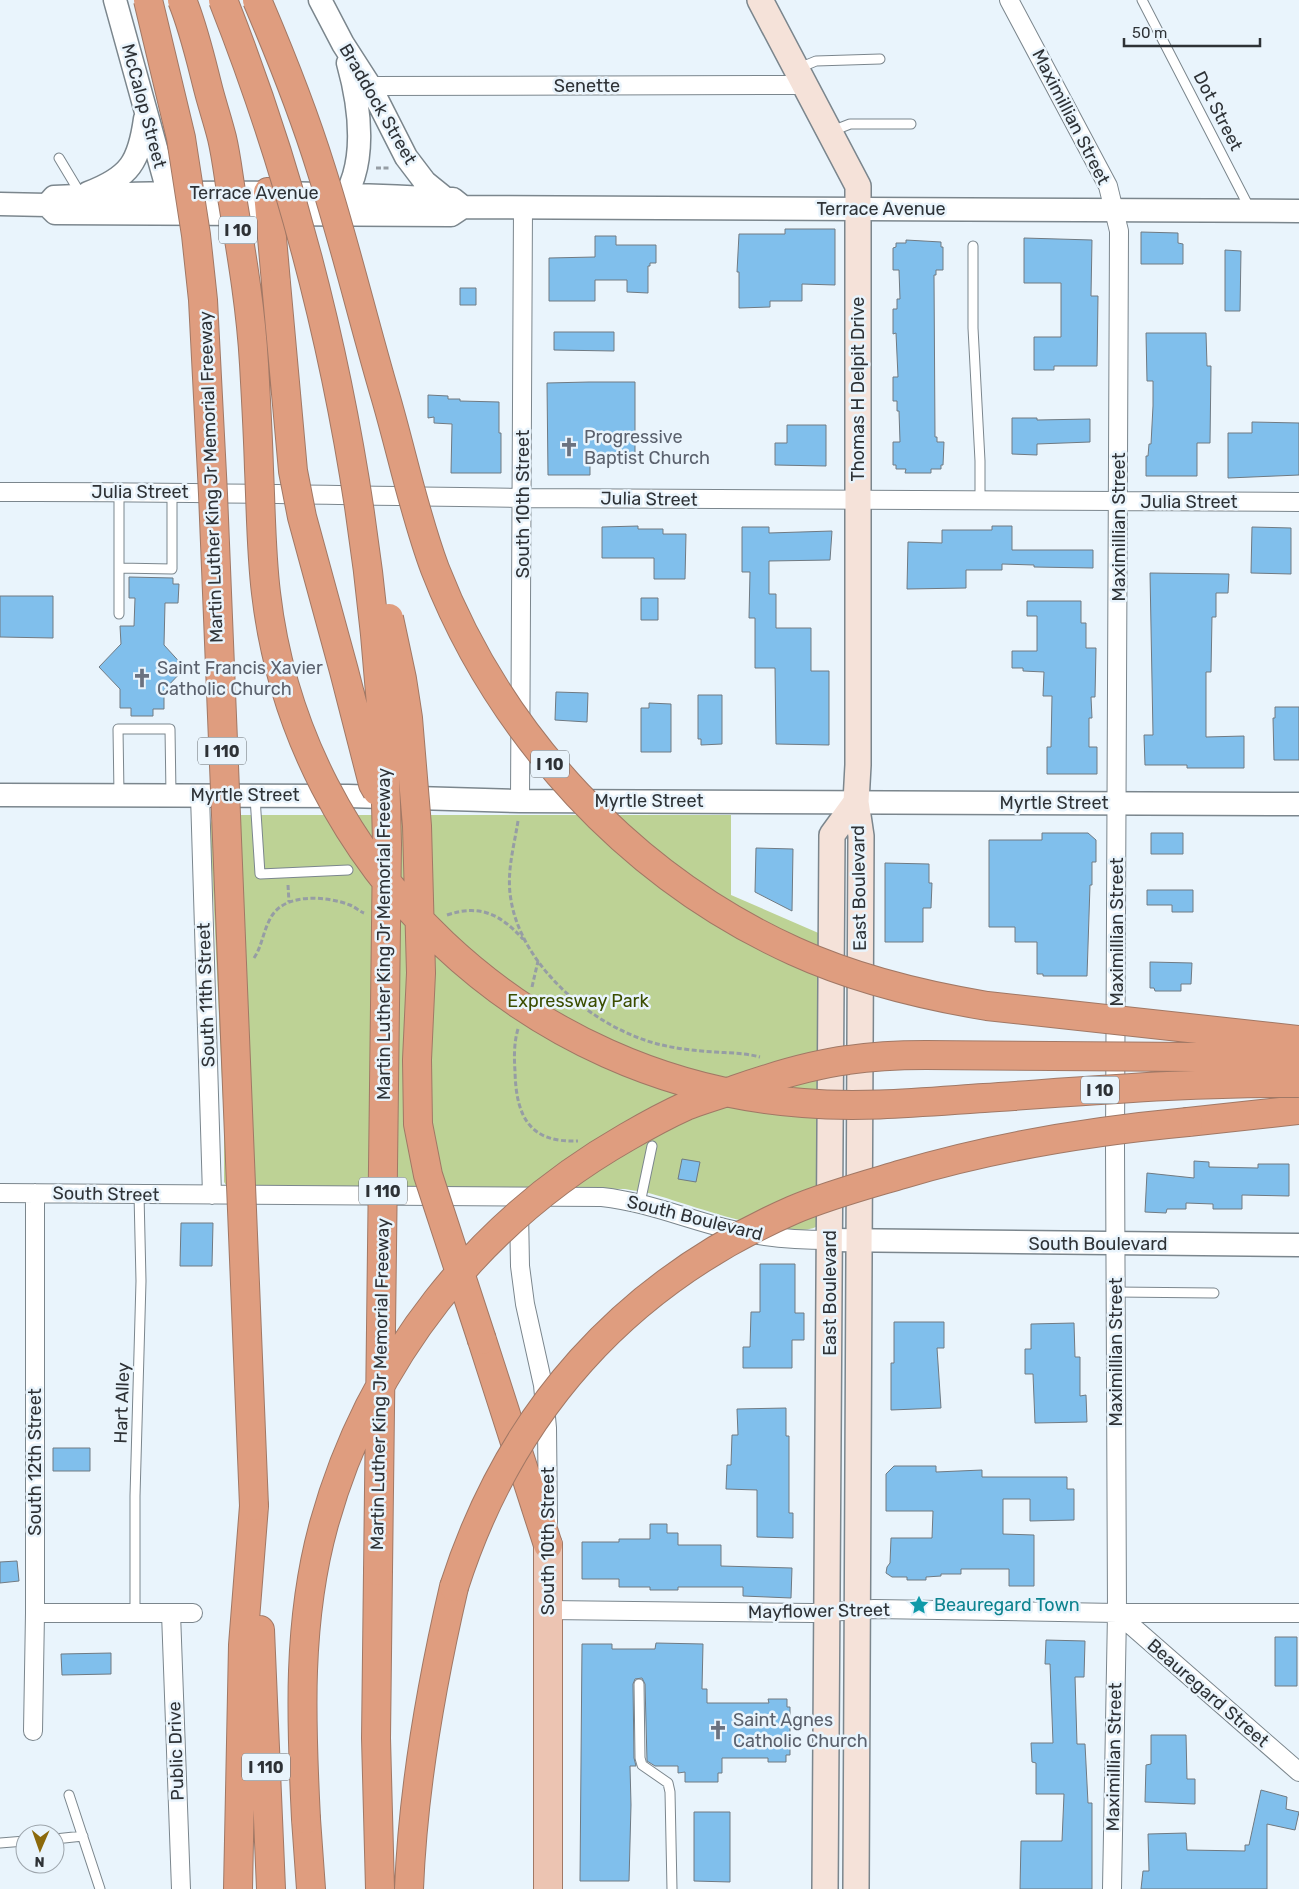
<svg xmlns="http://www.w3.org/2000/svg" width="1299" height="1889" viewBox="0 0 1299 1889" font-family="Rubik,sans-serif">
<rect width="100%" height="100%" fill="#e9f4fc"/>
<path fill="#bdd295" d="M 216,815 L 731,815 L 731,895 L 823,935 L 819,1225 C 796,1244 688,1204 659,1196 C 648,1192 636,1191 625,1189 L 226,1185 L 224,1182 L 224,1121 L 210,826 L 213,817 Z"/>
<path fill="#80bfec" stroke="#707a82" d="M 785,229 L 835,229 L 835,285 L 802,284 L 802,301 L 770,301 L 770,307 L 739,308 L 739,272 L 737,272 L 739,234 L 785,234 Z
M 1141,232 L 1178,233 L 1178,243 L 1183,244 L 1183,264 L 1141,264 Z
M 595,236 L 616,236 L 616,245 L 656,245 L 656,263 L 650,263 L 650,266 L 648,266 L 648,293 L 627,292 L 627,280 L 595,280 L 595,301 L 549,301 L 549,258 L 595,257 Z
M 1024,238 L 1092,240 L 1091,296 L 1098,296 L 1097,366 L 1054,366 L 1054,370 L 1034,370 L 1034,337 L 1061,337 L 1061,283 L 1024,283 Z
M 906,240 L 941,242 L 941,247 L 943,247 L 943,270 L 936,270 L 936,275 L 934,275 L 935,437 L 937,437 L 937,442 L 944,442 L 943,465 L 941,465 L 941,469 L 931,469 L 931,473 L 905,473 L 906,469 L 896,469 L 896,465 L 893,465 L 893,442 L 900,442 L 899,411 L 897,411 L 897,401 L 893,401 L 893,377 L 898,377 L 896,333 L 893,334 L 893,309 L 897,309 L 897,299 L 900,299 L 899,270 L 893,270 L 893,248 L 896,247 L 896,243 L 906,243 Z
M 1225,250 L 1241,251 L 1240,311 L 1225,311 Z
M 460,288 L 476,288 L 476,305 L 460,305 Z
M 554,332 L 614,332 L 614,351 L 554,350 Z
M 1146,333 L 1206,333 L 1207,366 L 1211,366 L 1210,443 L 1197,443 L 1197,476 L 1146,476 L 1146,456 L 1148,456 L 1149,444 L 1151,444 L 1153,406 L 1153,381 L 1147,381 Z
M 589,382 L 635,382 L 635,460 L 590,461 L 590,475 L 548,475 L 547,383 Z
M 428,395 L 448,396 L 448,399 L 460,399 L 460,401 L 499,402 L 499,433 L 501,433 L 501,473 L 451,473 L 452,424 L 434,423 L 434,417 L 428,418 Z
M 1012,418 L 1037,418 L 1037,420 L 1090,419 L 1090,442 L 1037,444 L 1037,455 L 1012,454 Z
M 1252,422 L 1299,423 L 1299,475 L 1228,478 L 1228,433 L 1252,433 Z
M 787,425 L 826,425 L 826,466 L 775,465 L 775,443 L 787,443 Z
M 638,526 L 638,529 L 663,529 L 663,534 L 686,534 L 685,579 L 654,579 L 654,558 L 602,558 L 602,527 Z
M 992,526 L 1012,526 L 1012,550 L 1093,550 L 1093,568 L 1034,567 L 1034,565 L 1002,564 L 1002,570 L 966,570 L 966,588 L 907,589 L 908,542 L 942,543 L 942,530 L 992,530 Z
M 742,527 L 769,527 L 769,533 L 832,531 L 830,560 L 769,561 L 769,594 L 776,594 L 776,628 L 811,628 L 811,671 L 829,671 L 829,745 L 776,744 L 775,668 L 755,668 L 755,618 L 749,618 L 750,572 L 742,572 Z
M 1252,527 L 1291,528 L 1291,574 L 1251,573 Z
M 1150,573 L 1229,574 L 1228,593 L 1216,593 L 1216,617 L 1212,617 L 1211,672 L 1206,672 L 1206,737 L 1244,736 L 1244,768 L 1187,768 L 1187,765 L 1145,765 L 1144,735 L 1153,735 Z
M 129,577 L 173,578 L 173,584 L 179,584 L 178,603 L 165,603 L 164,645 L 185,668 L 164,690 L 164,709 L 153,709 L 153,716 L 131,716 L 131,708 L 120,708 L 120,689 L 99,667 L 121,644 L 120,626 L 134,626 L 135,598 L 129,598 Z
M 0,596 L 53,596 L 53,638 L 0,637 Z
M 641,598 L 658,598 L 658,620 L 641,620 Z
M 1027,601 L 1081,601 L 1081,623 L 1086,623 L 1086,648 L 1096,648 L 1095,697 L 1091,697 L 1092,718 L 1089,718 L 1089,747 L 1097,747 L 1097,774 L 1047,774 L 1047,747 L 1051,747 L 1052,696 L 1043,696 L 1044,672 L 1023,671 L 1023,668 L 1012,668 L 1012,651 L 1037,651 L 1037,616 L 1027,616 Z
M 556,692 L 588,693 L 587,722 L 555,720 Z
M 698,695 L 722,695 L 722,744 L 701,745 L 701,739 L 698,739 Z
M 649,703 L 671,704 L 671,752 L 641,752 L 641,708 L 649,708 Z
M 1275,707 L 1299,707 L 1299,760 L 1274,760 L 1273,718 L 1275,718 Z
M 1042,833 L 1088,833 L 1096,840 L 1096,862 L 1092,862 L 1092,885 L 1090,885 L 1087,976 L 1043,976 L 1043,974 L 1037,974 L 1037,942 L 1015,942 L 1015,927 L 989,927 L 989,840 L 1042,840 Z
M 1151,833 L 1183,833 L 1183,854 L 1151,854 Z
M 756,848 L 793,849 L 792,911 L 755,892 Z
M 885,863 L 929,864 L 929,883 L 932,883 L 931,908 L 923,908 L 923,942 L 885,942 Z
M 1147,890 L 1193,890 L 1193,912 L 1172,912 L 1172,905 L 1147,905 Z
M 1150,962 L 1192,963 L 1191,984 L 1181,984 L 1181,991 L 1155,991 L 1154,988 L 1150,988 Z
M 682,1159 L 700,1162 L 696,1182 L 678,1179 Z
M 1194,1161 L 1209,1162 L 1209,1167 L 1258,1168 L 1258,1164 L 1289,1164 L 1289,1196 L 1242,1195 L 1242,1209 L 1213,1209 L 1213,1204 L 1186,1203 L 1186,1209 L 1167,1209 L 1166,1213 L 1145,1212 L 1147,1173 L 1194,1178 Z
M 181,1223 L 213,1223 L 212,1266 L 180,1266 Z
M 760,1264 L 795,1264 L 795,1313 L 804,1313 L 804,1340 L 792,1340 L 792,1368 L 743,1368 L 743,1347 L 750,1347 L 751,1312 L 760,1312 Z
M 894,1322 L 944,1322 L 944,1348 L 937,1348 L 941,1408 L 891,1410 L 891,1363 L 894,1363 Z
M 1074,1323 L 1075,1357 L 1080,1357 L 1080,1396 L 1086,1395 L 1087,1422 L 1035,1423 L 1033,1374 L 1025,1374 L 1025,1349 L 1031,1349 L 1031,1324 Z
M 786,1408 L 786,1436 L 789,1436 L 789,1513 L 793,1513 L 793,1538 L 757,1537 L 757,1490 L 726,1489 L 727,1465 L 731,1465 L 732,1435 L 738,1435 L 737,1409 Z
M 53,1448 L 90,1448 L 90,1471 L 53,1471 Z
M 894,1466 L 936,1466 L 936,1472 L 982,1470 L 982,1477 L 1067,1477 L 1067,1489 L 1074,1489 L 1074,1520 L 1030,1521 L 1030,1499 L 1003,1499 L 1003,1534 L 1034,1535 L 1034,1586 L 1009,1586 L 1009,1569 L 961,1569 L 961,1574 L 941,1574 L 941,1576 L 926,1577 L 926,1580 L 907,1580 L 907,1577 L 892,1577 L 886,1573 L 887,1567 L 890,1563 L 891,1538 L 932,1538 L 933,1511 L 886,1511 L 886,1474 Z
M 650,1524 L 667,1524 L 667,1533 L 678,1533 L 678,1545 L 721,1545 L 721,1566 L 792,1568 L 791,1598 L 743,1596 L 743,1587 L 678,1587 L 678,1590 L 650,1590 L 650,1587 L 619,1587 L 619,1579 L 582,1579 L 582,1542 L 619,1542 L 619,1539 L 650,1539 Z
M 17,1561 L 19,1581 L 0,1583 L 0,1562 Z
M 1275,1637 L 1297,1637 L 1297,1686 L 1275,1686 Z
M 1046,1640 L 1085,1641 L 1084,1677 L 1075,1677 L 1077,1744 L 1085,1744 L 1088,1803 L 1092,1803 L 1092,1889 L 1020,1889 L 1021,1841 L 1062,1841 L 1064,1794 L 1036,1794 L 1036,1763 L 1032,1762 L 1031,1743 L 1053,1743 L 1050,1664 L 1045,1664 Z
M 656,1643 L 703,1644 L 702,1689 L 707,1689 L 707,1703 L 769,1703 L 768,1699 L 787,1699 L 787,1707 L 790,1707 L 790,1755 L 786,1755 L 786,1762 L 768,1762 L 768,1758 L 722,1758 L 722,1773 L 718,1773 L 718,1782 L 685,1782 L 685,1772 L 678,1773 L 678,1766 L 655,1766 L 647,1761 L 645,1684 L 642,1678 L 635,1679 L 633,1684 L 634,1758 L 636,1766 L 630,1766 L 631,1805 L 629,1881 L 580,1881 L 582,1644 L 612,1644 L 612,1649 L 655,1649 Z
M 111,1653 L 111,1674 L 62,1675 L 61,1654 Z
M 1151,1735 L 1186,1735 L 1187,1779 L 1195,1779 L 1195,1804 L 1145,1802 L 1146,1765 L 1151,1764 Z
M 1261,1790 L 1287,1797 L 1286,1809 L 1299,1812 L 1295,1830 L 1267,1824 L 1267,1889 L 1141,1889 L 1143,1871 L 1149,1871 L 1148,1834 L 1186,1833 L 1187,1850 L 1245,1851 L 1245,1845 L 1249,1845 Z
M 694,1812 L 730,1812 L 730,1882 L 694,1881 Z"/>
<g fill="none" stroke-linecap="round" stroke-linejoin="round">
<defs>
<path id="service" d="M 1142,0 L 1250,209
M 799,68 L 816,61 L 880,59
M 832,131 L 850,124 L 911,124
M 59,158 L 80,193
M 973,246 L 973,328 L 980,461 L 980,501
M 119,568 L 172,569 L 172,492
M 119,614 L 119,492
M 119,794 L 118,729 L 170,729 L 171,794
M 255,797 L 260,874 L 348,870
M 640,1203 L 652,1146
M 1116,1292 L 1214,1293
M 135,1613 L 135,1496 L 141,1281 L 139,1194
M 639,1684 L 640,1758 L 642,1765 L 668,1783 L 670,1792 L 672,1889
M 69,1795 L 100,1889
M 55,1839 L 83,1836
M 0,1843 L 25,1841"/>
<path id="minor" d="M 1009,0 L 1108,186 L 1119,231 L 1115,1145 L 1117,1613 L 1112,1889
M 370,86 L 804,85
M 0,492 C 176,491 352,496 529,498 C 785,500 1042,501 1299,502
M 200,795 L 212,1195
M 520,801 L 523,207
M 0,1193 L 602,1197 C 646,1202 681,1217 724,1228 C 758,1237 794,1240 830,1240
M 519,1211 L 520,1266 L 525,1304 L 543,1385 L 547,1428 L 548,1522
M 548,1610 L 813,1613 L 874,1609 L 1117,1613 L 1299,1613
M 35,1613 L 193,1613
M 171,1613 L 181,1889
M 1117,1613 L 1299,1772
M 33,1731 L 35,1613 L 35,1193"/>
<path id="tertiary" d="M 115,0 L 172,206
M 320,0 L 343,44 L 370,86 L 406,157 L 425,182 L 446,199
M 88,193 C 130,177 139,162 145,119
M 0,204 L 47,205 L 55,213 L 451,215 L 463,207 L 1299,211
M 47,205 L 54,197 C 185,190 316,192 446,199 L 453,199 L 463,207
M 338,206 C 369,169 360,106 348,63
M 0,795 L 348,796 L 520,801 L 1299,804
M 830,1240 L 1299,1245"/>
<path id="secondary" d="M 760,0 L 858,186 L 858,765 L 856,802 L 861,836 L 856,1889
M 825,1889 L 832,835 L 856,802"/>
<path id="primary" d="M 548,1545 L 548,1889"/>
<path id="motorway" d="M 268,192 L 276,283
M 1188,1122 L 1299,1110
M 482,1340 L 548,1545
M 378,1571 L 376,1738 L 380,1889
M 260,1630 L 271,1889
M 306,1819 L 311,1889
M 238,1889 L 243,1645 L 254,1506
M 409,1889 C 413,1787 431,1686 454,1587"/>
</defs>
<use href="#service" stroke="#7b868d" stroke-width="11"/>
<use href="#minor" stroke="#7b868d" stroke-width="20"/>
<use href="#tertiary" stroke="#7b868d" stroke-width="25"/>
<use href="#secondary" stroke="#7b868d" stroke-width="28"/>
<use href="#primary" stroke="#a17865" stroke-width="30"/>
<use href="#motorway" stroke="#a17865" stroke-width="30"/>
<path stroke="#969da4" stroke-width="3" stroke-dasharray="5 2.5" stroke-linecap="butt" d="M 376,168 L 389,168
M 518,821 C 514,847 506,873 511,900 C 522,968 596,1030 662,1045 C 679,1049 697,1051 715,1052 C 730,1053 745,1053 760,1057
M 288,885 L 289,902
M 447,915 C 480,904 500,914 523,939
M 254,958 C 262,946 263,932 270,919 C 283,892 327,896 350,905 C 355,907 359,911 364,913
M 532,987 L 538,961
M 518,1029 C 514,1042 514,1057 515,1071 C 516,1116 529,1143 578,1141"/>
<use href="#service" stroke="#fff" stroke-width="9"/>
<use href="#minor" stroke="#fff" stroke-width="18"/>
<use href="#tertiary" stroke="#fff" stroke-width="22"/>
<use href="#secondary" stroke="#f5e2d9" stroke-width="25"/>
<use href="#primary" stroke="#ecc4b2" stroke-width="28"/>
<use href="#motorway" stroke="#df9d7f" stroke-width="28"/>
<defs>
<path id="motorway-bridge" d="M 148,0 L 181,138 L 196,235 L 203,300 L 213,494 L 254,1506
M 182,0 C 194,29 201,61 209,92 C 213,107 218,122 222,138 C 227,159 229,182 233,203 C 242,257 251,310 254,364 C 256,399 258,434 259,469 C 261,511 261,552 266,593 C 298,868 528,1083 803,1103 C 863,1108 924,1102 984,1098 C 1089,1091 1194,1082 1299,1083
M 223,0 C 330,271 382,553 387,844 L 378,1571
M 257,0 C 281,56 303,111 321,169 C 345,244 363,320 385,395 C 402,453 414,513 435,569 C 500,736 631,877 794,951 C 855,979 921,995 987,1006 L 1299,1040
M 276,283 L 293,471 L 302,517 L 344,671 L 373,784 L 377,791
M 389,618 L 402,679 L 408,718 L 417,826 L 421,973 L 417,1060 L 418,1124 L 428,1175 L 482,1340
M 454,1587 C 510,1412 624,1284 793,1210 C 828,1195 866,1185 903,1174 C 997,1146 1091,1131 1188,1122
M 306,1819 C 301,1720 297,1621 324,1524 C 370,1359 478,1222 627,1137 C 646,1126 666,1115 686,1106 C 702,1100 718,1095 734,1090 C 771,1077 809,1065 848,1060 C 874,1056 900,1055 926,1055 L 1195,1057 L 1299,1056"/>
</defs>
<use href="#motorway-bridge" stroke="#a17865" stroke-width="30" stroke-linecap="butt"/>
<use href="#motorway-bridge" stroke="#df9d7f" stroke-width="28"/>
</g>
<defs>
<symbol id="church-bare" viewBox="-9 -9 18 18"><path d="M-1.2-6h2.4v3.5h3.3v2.4h-3.3V6h-2.4V-.1h-3.3v-2.4h3.3Z" fill="#6b7280" stroke="#e9f4fc" stroke-width="2.5" paint-order="stroke"/></symbol>
<symbol id="sight-bare" viewBox="-9 -9 18 18"><path d="M0-6L1.8-2.2L6-1.7L2.9 1.2L3.7 5.4L0 3.3L-3.7 5.4L-2.9 1.2L-6-1.7L-1.8-2.2Z" fill="#0f9aa8" stroke="#e9f4fc" stroke-width="2.5" paint-order="stroke"/></symbol>
</defs>
<g fill-rule="evenodd">
<use href="#church-bare" x="555" y="433" width="28" height="28"/>
<use href="#church-bare" x="128" y="664" width="28" height="28"/>
<use href="#sight-bare" x="905" y="1591" width="28" height="28"/>
<use href="#church-bare" x="704" y="1716" width="28" height="28"/>
</g>
<g text-anchor="middle" stroke-width="5" stroke-linejoin="round" paint-order="stroke">
<g fill="#e9f4fc" stroke="#666c71" stroke-width="1">
<rect x="219" y="216.5" width="38" height="27" rx="4"/>
<rect x="198" y="737.5" width="48" height="27" rx="4"/>
<rect x="531" y="750.5" width="38" height="27" rx="4"/>
<rect x="1081" y="1076.5" width="38" height="27" rx="4"/>
<rect x="359" y="1177.5" width="48" height="27" rx="4"/>
<rect x="242" y="1753.5" width="48" height="27" rx="4"/>
</g>
<g font-size="16" font-weight="bold" fill="#2e3236">
<text x="238" y="236">I 10</text>
<text x="222" y="757">I 110</text>
<text x="550" y="770">I 10</text>
<text x="1100" y="1096">I 10</text>
<text x="383" y="1197">I 110</text>
<text x="266" y="1773">I 110</text>
</g>
<g font-size="18" fill="#2e3236" stroke="#e9f4fc">
<text x="587" y="92">Senette</text>
<text transform="translate(378 104) rotate(60)" y="6">Braddock Street</text>
<text transform="translate(144 106) rotate(75)" y="6">McCalop Street</text>
<text transform="translate(1218 111) rotate(63)" y="6">Dot Street</text>
<text transform="translate(1071 117) rotate(63)" y="6">Maximillian Street</text>
<text x="254" y="199">Terrace Avenue</text>
<text x="881" y="215">Terrace Avenue</text>
<text transform="translate(858 389) rotate(-90)" y="6">Thomas H Delpit Drive</text>
<text transform="translate(211 477) rotate(-92)" y="6">Martin Luther King Jr Memorial Freeway</text>
<text x="140" y="498">Julia Street</text>
<text transform="translate(649 499) rotate(1)" y="6">Julia Street</text>
<text x="1189" y="508">Julia Street</text>
<text transform="translate(523 504) rotate(-90)" y="6">South 10th Street</text>
<text transform="translate(1119 527) rotate(-90)" y="6">Maximillian Street</text>
<text x="245" y="801">Myrtle Street</text>
<text x="649" y="807">Myrtle Street</text>
<text x="1054" y="809">Myrtle Street</text>
<text transform="translate(859 888) rotate(-91)" y="6">East Boulevard</text>
<text transform="translate(1117 932) rotate(-90)" y="6">Maximillian Street</text>
<text transform="translate(384 934) rotate(-90)" y="6">Martin Luther King Jr Memorial Freeway</text>
<text transform="translate(206 995) rotate(-92)" y="6">South 11th Street</text>
<text transform="translate(106 1194) rotate(1)" y="6">South Street</text>
<text transform="translate(695 1218) rotate(14)" y="6">South Boulevard</text>
<text x="1098" y="1250">South Boulevard</text>
<text transform="translate(830 1293) rotate(-90)" y="6">East Boulevard</text>
<text transform="translate(1116 1352) rotate(-90)" y="6">Maximillian Street</text>
<text transform="translate(380 1384) rotate(-89)" y="6">Martin Luther King Jr Memorial Freeway</text>
<text transform="translate(122 1403) rotate(-88)" y="6">Hart Alley</text>
<text transform="translate(35 1462) rotate(-90)" y="6">South 12th Street</text>
<text transform="translate(548 1541) rotate(-90)" y="6">South 10th Street</text>
<text transform="translate(819 1611) rotate(-1)" y="6">Mayflower Street</text>
<text transform="translate(1208 1693) rotate(41)" y="6">Beauregard Street</text>
<text transform="translate(176 1751) rotate(-92)" y="6">Public Drive</text>
<text transform="translate(1114 1757) rotate(-89)" y="6">Maximillian Street</text>
</g>
<g font-size="18" fill="#5b616d" stroke="#e9f4fc" text-anchor="start">
<text x="584" y="443">Progressive<tspan x="584" dy="21">Baptist Church</tspan></text>
<text x="157" y="674">Saint Francis Xavier<tspan x="157" dy="21">Catholic Church</tspan></text>
<text x="733" y="1726">Saint Agnes<tspan x="733" dy="21">Catholic Church</tspan></text>
</g>
<g font-size="18" fill="#3b4d00" stroke="#e9f4fc">
<text x="578" y="1007">Expressway Park</text>
</g>
<g font-size="18" fill="#0d838f" stroke="#e9f4fc" text-anchor="start">
<text x="934" y="1611">Beauregard Town</text>
</g>
</g>
<g transform="translate(40 1849) rotate(182)"><circle r="24" fill="#e9f4fc" stroke="#9ea6ad"/>
<path d="M0-4L9 19L0 12L-9 19Z" fill="#8c690b"/>
<text y="-8" font-size="14" font-weight="bold" text-anchor="middle" fill="#2e3236">N</text>
</g>
<path d="M1124 38v8h136v-8" fill="none" stroke="#2e3236" stroke-width="2.5"/>
<text x="1132" y="38" font-size="15" fill="#2e3236" stroke="#e9f4fc" stroke-width="4" paint-order="stroke">50 m</text>
</svg>
